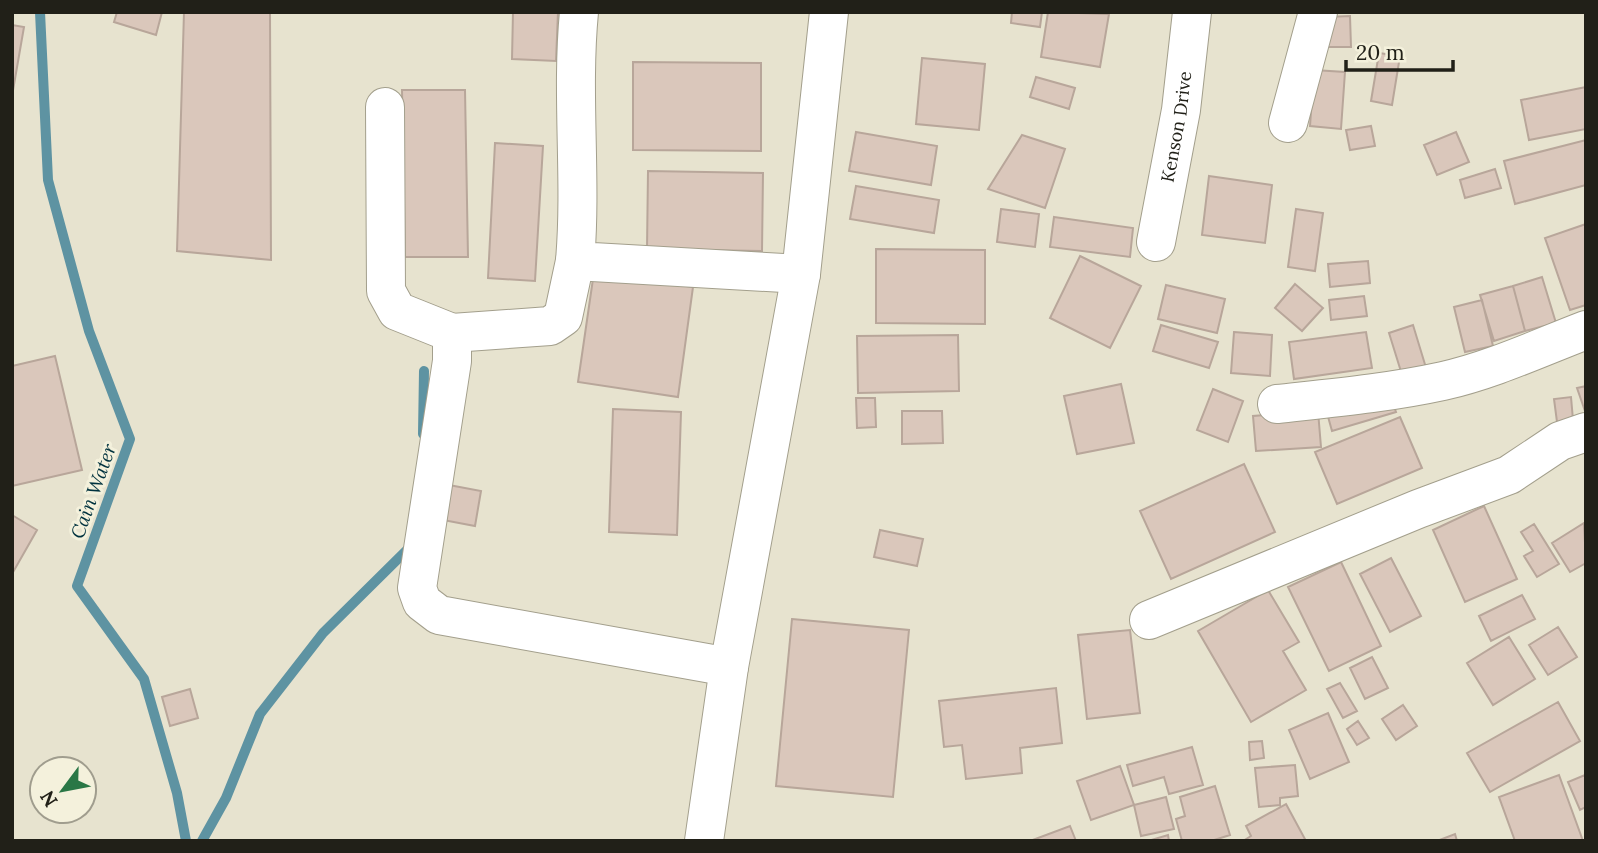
<svg xmlns="http://www.w3.org/2000/svg" width="1598" height="853" viewBox="0 0 1598 853" font-family="Lora,serif">
<rect width="100%" height="100%" fill="#e7e3cf"/>
<g fill="none" stroke-linecap="round" stroke-linejoin="round">
<path stroke="#5e93a2" stroke-width="10" d="M 40,12 L 48,180 L 89,331 L 130,439 L 77,586 L 144,679 L 177,793 L 186,841
M 423,434 L 424,371
M 202,841 L 226,798 L 260,714 L 323,633 L 412,545"/>
</g>
<path fill="#dac7bb" stroke="#b8a69a" stroke-width="2" d="M 117,12 L 162,12 L 156,35 L 114,22 Z
M 184,12 L 270,12 L 271,260 L 177,251 Z
M 513,12 L 558,12 L 556,61 L 512,59 Z
M 1012,12 L 1042,12 L 1040,27 L 1011,23 Z
M 1048,12 L 1109,14 L 1100,67 L 1041,57 Z
M 1350,16 L 1351,47 L 1327,47 L 1327,17 Z
M 12,25 L 24,27 L 12,96 Z
M 1379,53 L 1400,56 L 1392,105 L 1371,101 Z
M 922,58 L 985,64 L 979,130 L 916,124 Z
M 633,62 L 761,63 L 761,151 L 633,150 Z
M 1314,70 L 1345,72 L 1341,129 L 1310,126 Z
M 1036,77 L 1075,88 L 1069,109 L 1030,97 Z
M 1586,87 L 1586,129 L 1529,140 L 1521,100 Z
M 402,90 L 465,90 L 468,257 L 405,257 Z
M 1371,126 L 1375,146 L 1350,150 L 1346,130 Z
M 856,132 L 937,146 L 931,185 L 849,171 Z
M 1456,132 L 1469,162 L 1437,175 L 1424,145 Z
M 1022,135 L 1065,149 L 1045,208 L 988,189 Z
M 1586,140 L 1586,185 L 1515,204 L 1504,161 Z
M 495,143 L 543,146 L 535,281 L 488,278 Z
M 1495,169 L 1501,188 L 1465,198 L 1460,180 Z
M 648,171 L 763,173 L 762,251 L 647,249 Z
M 1209,176 L 1272,185 L 1265,243 L 1202,235 Z
M 856,186 L 939,200 L 934,233 L 850,219 Z
M 1001,209 L 1039,214 L 1035,247 L 997,242 Z
M 1296,209 L 1323,213 L 1315,271 L 1288,267 Z
M 1054,217 L 1133,228 L 1130,257 L 1050,247 Z
M 1586,224 L 1586,305 L 1570,310 L 1545,238 Z
M 876,249 L 985,250 L 985,324 L 876,323 Z
M 1080,256 L 1141,286 L 1110,348 L 1050,318 Z
M 1368,261 L 1370,283 L 1330,287 L 1328,264 Z
M 594,272 L 693,287 L 678,397 L 578,382 Z
M 1542,277 L 1556,323 L 1525,331 L 1513,286 Z
M 1295,284 L 1323,308 L 1302,331 L 1275,308 Z
M 1166,285 L 1225,299 L 1217,333 L 1158,319 Z
M 1513,286 L 1525,331 L 1494,341 L 1480,295 Z
M 1364,296 L 1367,316 L 1331,320 L 1329,300 Z
M 1482,300 L 1493,346 L 1465,352 L 1454,307 Z
M 1161,325 L 1218,342 L 1209,368 L 1153,351 Z
M 1413,325 L 1427,371 L 1403,378 L 1389,333 Z
M 1234,332 L 1272,335 L 1270,376 L 1231,373 Z
M 1366,332 L 1372,368 L 1294,379 L 1289,342 Z
M 958,335 L 959,391 L 858,393 L 857,336 Z
M 55,356 L 82,470 L 12,486 L 12,366 Z
M 1121,384 L 1134,443 L 1077,454 L 1064,396 Z
M 1586,386 L 1586,414 L 1577,388 Z
M 1213,389 L 1243,401 L 1228,442 L 1197,430 Z
M 1390,395 L 1396,412 L 1332,431 L 1327,413 Z
M 1571,397 L 1573,420 L 1557,422 L 1554,399 Z
M 856,398 L 875,398 L 876,427 L 857,428 Z
M 613,409 L 681,412 L 677,535 L 609,532 Z
M 902,411 L 942,411 L 943,443 L 902,444 Z
M 1318,411 L 1321,447 L 1256,451 L 1253,416 Z
M 1400,417 L 1422,468 L 1337,504 L 1315,452 Z
M 1244,464 L 1275,532 L 1171,579 L 1140,511 Z
M 449,485 L 481,491 L 475,526 L 443,520 Z
M 1484,506 L 1517,579 L 1465,602 L 1433,530 Z
M 12,515 L 37,530 L 12,574 Z
M 1584,523 L 1586,563 L 1570,572 L 1552,543 Z
M 1534,524 L 1559,564 L 1537,577 L 1524,556 L 1533,551 L 1521,532 Z
M 880,530 L 923,539 L 917,566 L 874,557 Z
M 1391,558 L 1421,616 L 1390,632 L 1360,574 Z
M 1341,562 L 1381,646 L 1329,671 L 1288,587 Z
M 1268,590 L 1299,642 L 1283,651 L 1306,690 L 1251,722 L 1198,631 Z
M 1522,595 L 1535,619 L 1491,641 L 1479,616 Z
M 792,619 L 909,630 L 893,797 L 776,786 Z
M 1558,627 L 1577,657 L 1548,675 L 1529,645 Z
M 1130,630 L 1140,713 L 1087,719 L 1078,635 Z
M 1509,637 L 1535,679 L 1493,705 L 1467,663 Z
M 1372,657 L 1388,688 L 1365,699 L 1350,668 Z
M 1340,683 L 1357,711 L 1343,718 L 1327,689 Z
M 1056,688 L 1062,743 L 1020,748 L 1022,773 L 966,779 L 962,745 L 944,747 L 939,701 Z
M 190,689 L 198,718 L 170,726 L 162,697 Z
M 1558,702 L 1580,741 L 1490,792 L 1467,753 Z
M 1403,705 L 1417,726 L 1396,740 L 1382,719 Z
M 1328,713 L 1349,762 L 1310,779 L 1289,730 Z
M 1358,721 L 1369,738 L 1357,745 L 1347,729 Z
M 1262,741 L 1264,758 L 1250,760 L 1249,742 Z
M 1192,747 L 1203,785 L 1169,794 L 1164,777 L 1133,786 L 1127,765 Z
M 1295,765 L 1298,796 L 1280,798 L 1280,805 L 1259,807 L 1255,768 Z
M 1120,766 L 1134,805 L 1091,820 L 1077,781 Z
M 1559,775 L 1583,841 L 1515,841 L 1499,797 Z
M 1585,775 L 1586,807 L 1580,810 L 1568,782 Z
M 1215,786 L 1230,835 L 1211,841 L 1182,841 L 1176,819 L 1185,816 L 1180,797 Z
M 1166,797 L 1174,829 L 1141,836 L 1134,805 Z
M 1286,804 L 1306,841 L 1243,841 L 1251,836 L 1246,826 Z
M 1070,826 L 1076,841 L 1030,841 Z
M 1455,834 L 1457,841 L 1437,841 Z
M 1168,835 L 1169,841 L 1148,841 Z"/>
<g fill="none" stroke-linecap="round" stroke-linejoin="round">
<defs>
<g id="minor">
<path d="M 579,12 C 571,95 582,179 575,261 L 801,274"/>
<path d="M 385,107 L 386,291 L 397,311 L 452,333 L 452,361 L 417,588 L 422,602 L 439,615 L 729,667"/>
<path d="M 1288,123 L 1318,12"/>
<path id="s1" d="M 1156,242 L 1181,110 L 1192,12"/>
<path d="M 452,333 L 550,326 L 563,317 L 575,261"/>
<path d="M 1277,404 C 1332,398 1388,393 1443,381 C 1492,370 1539,348 1586,330"/>
<path d="M 1149,620 L 1418,509 L 1509,475 L 1560,441 L 1586,432"/>
</g>
<path id="secondary" d="M 704,841 L 729,667 L 801,274 L 829,12"/>
</defs>
<use href="#minor" stroke="#a39f8c" stroke-width="40"/>
<use href="#secondary" stroke="#a39f8c" stroke-width="40"/>
<use href="#minor" stroke="#fff" stroke-width="38"/>
<use href="#secondary" stroke="#fff" stroke-width="38"/>
</g>
<g text-anchor="middle" stroke-width="6" stroke-linejoin="round" paint-order="stroke">
<g font-size="18" fill="#212018" stroke="#f4f1dc">
<text dy="6" stroke="none"><textPath href="#s1" startOffset="117">Kenson Drive</textPath></text>
</g>
<g font-size="19" font-style="italic" fill="#00323e" stroke="#f4f1dc">
<text transform="translate(93 491) rotate(-70)" y="7">Cain Water</text>
</g>
</g>
<rect width="1598" height="853" fill="none" stroke="#212018" stroke-width="28"/>
<g transform="translate(63 790) rotate(238)"><circle r="33" fill="#f4f1dc" stroke="#a09d8e" stroke-width="2"/>
<path d="M0-5L12 26L0 18L-12 26Z" fill="#2a7746"/>
<text y="-10" font-size="19" font-weight="bold" text-anchor="middle" fill="#212018">N</text>
</g>
<path d="M1346 60v10h107v-10" fill="none" stroke="#212018" stroke-width="3.5"/>
<text x="1356" y="60" font-size="21" fill="#212018" stroke="#f4f1dc" stroke-width="5" paint-order="stroke">20 m</text>
</svg>
